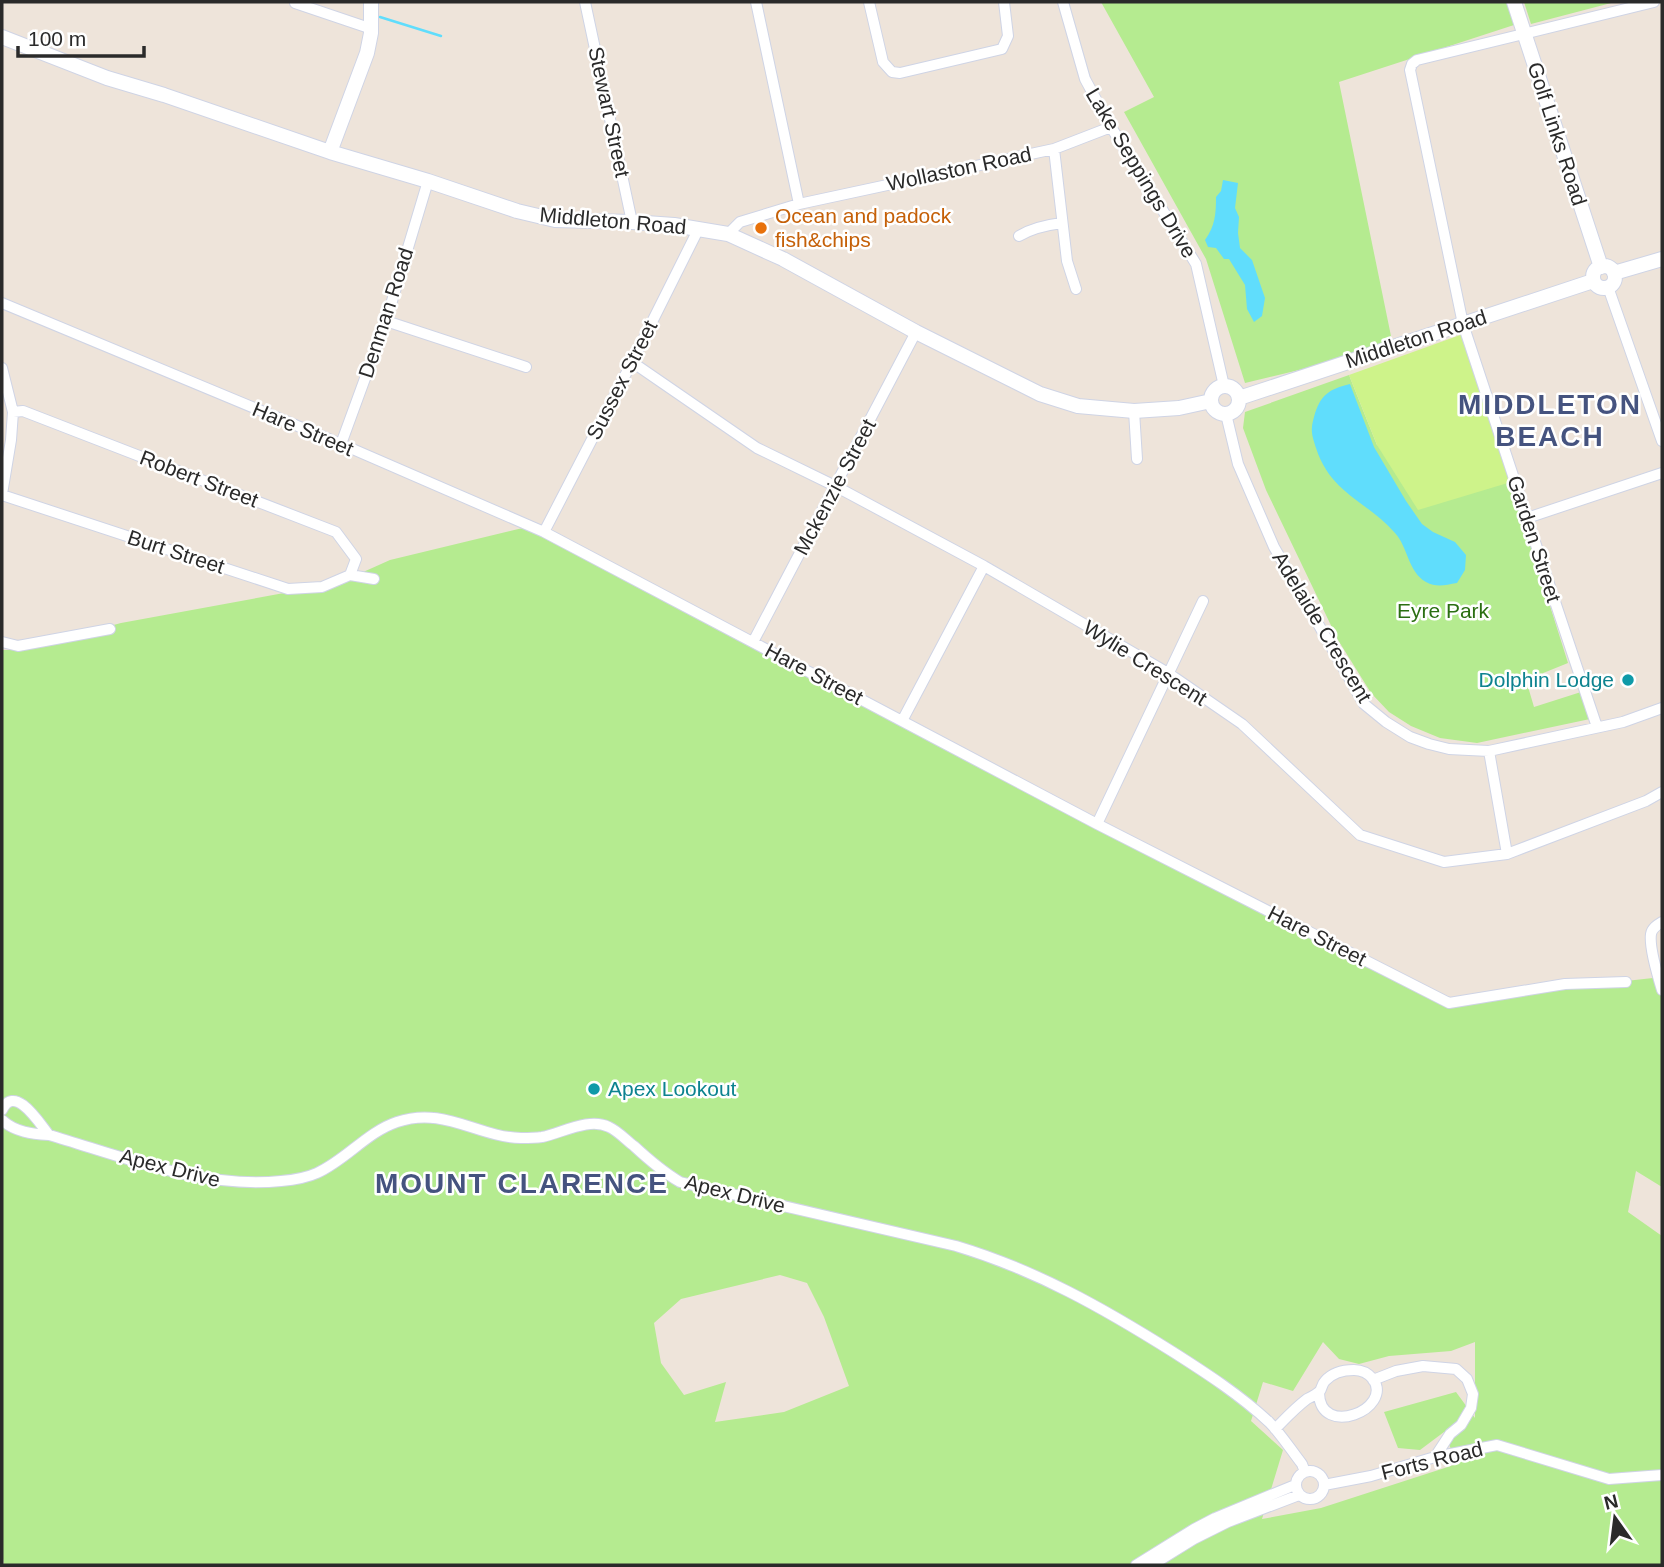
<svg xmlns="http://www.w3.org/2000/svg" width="1664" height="1567" viewBox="0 0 1664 1567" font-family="Helvetica,sans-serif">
<rect width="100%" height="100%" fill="#eee4da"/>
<path fill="#b5eb90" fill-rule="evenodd" d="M 1101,2 L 1507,2 L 1514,25 L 1339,82 L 1391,336 L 1389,338 L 1391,348 L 1245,383 L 1206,259 L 1124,112 L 1154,97 Z
M 1524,2 L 1615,2 L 1531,24 Z
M 1349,375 L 1377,445 L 1511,482 L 1568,663 L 1526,680 L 1534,707 L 1581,692 L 1590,719 L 1477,743 L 1440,738 L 1411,726 L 1389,712 L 1371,693 L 1338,640 L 1266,490 L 1243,428 L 1245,412 Z
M 531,526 L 1445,1001 L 1662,977 L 1662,1187 L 1636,1171 L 1628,1212 L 1662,1236 L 1662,1565 L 4,1565 L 2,1552 L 2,650 L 20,650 L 121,623 L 284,593 L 323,590 L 390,560 ZM 780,1275 L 807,1283 L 824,1317 L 849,1386 L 784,1412 L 715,1422 L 726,1382 L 684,1395 L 661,1363 L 654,1323 L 681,1299 ZM 1323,1342 L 1339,1359 L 1359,1364 L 1389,1356 L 1451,1351 L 1475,1342 L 1475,1418 L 1456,1392 L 1384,1412 L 1398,1448 L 1420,1450 L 1444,1432 L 1457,1464 L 1321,1508 L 1262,1519 L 1283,1450 L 1251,1421 L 1263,1382 L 1293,1391 Z"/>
<path fill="#cef38a" d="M 1463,334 L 1511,482 L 1418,510 L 1377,445 L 1349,375 Z"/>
<path fill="#60ddfc" d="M 1223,180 L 1238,183 L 1235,208 L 1239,217 L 1238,233 L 1240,248 L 1252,260 L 1265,298 L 1262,316 L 1254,322 L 1247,309 L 1245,285 L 1229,259 L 1224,259 L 1216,248 L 1208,247 L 1205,240 C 1215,226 1216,214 1216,197 L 1221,191 Z
M 1350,384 L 1374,447 L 1406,501 L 1422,524 L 1433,532 L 1455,542 L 1466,555 L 1465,570 L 1457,583 C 1445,585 1437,588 1426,582 C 1408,572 1408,547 1395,533 C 1366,500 1331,494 1316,448 C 1312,435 1310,431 1314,417 C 1320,395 1329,389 1350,384 Z"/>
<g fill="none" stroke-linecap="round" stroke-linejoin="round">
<path stroke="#60ddfc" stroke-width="2.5" d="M 380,17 L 441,36"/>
<defs>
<path id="street" d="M 585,2 L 632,222
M 756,2 L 799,204
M 869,2 L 883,62 L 892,72 L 900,73 L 1002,49 L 1008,36 L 1004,2
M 1063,2 L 1085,79 L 1111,127 L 1196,264 L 1224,386
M 295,3 L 372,29
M 1054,149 L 1067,261 L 1076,289
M 728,234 L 740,222 L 799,204 L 1054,149 L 1111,127
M 1019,236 C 1032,228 1046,225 1062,223
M 1608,287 L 1662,441
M 2,303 L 341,444 L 544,532 L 1097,824 L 1449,1003 L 1565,984 L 1626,982
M 386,321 L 526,367
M 632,362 L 757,448 L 835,486 L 984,566 L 1168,673 L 1242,724 L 1360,835 L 1444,862 L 1507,854 L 1646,801 L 1662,792
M 2,368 L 13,412 L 11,440 L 2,494
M 1134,411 L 1137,459
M 13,412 L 23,411 L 336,532 L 356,559 L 350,575
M 1226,414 L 1238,464 L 1274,547 L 1364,704 L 1386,722 L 1410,737 L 1429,744 L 1449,749 L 1489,751 L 1623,722 L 1662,708
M 341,444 L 386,321 L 428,181
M 2,495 L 288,589 L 322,587 L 350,575
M 1527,518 L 1662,473
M 544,532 L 632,362 L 699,228
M 350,575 L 374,579
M 2,642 L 18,646 L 110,629
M 753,642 L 916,332
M 902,721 L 984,566
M 1597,727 L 1527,518 L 1463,324 L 1410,70 L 1412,64 L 1417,60 L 1654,2
M 1489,751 L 1507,854
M 1097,824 L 1203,601
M 1662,922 C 1657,925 1652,928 1651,934 C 1649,947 1658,977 1662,990
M 2,1110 C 15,1083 40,1124 49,1135
M 2,1120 C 15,1132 32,1134 49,1135 C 124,1157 202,1189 281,1181 C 293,1180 306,1178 317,1173 C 346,1160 367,1132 397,1122 C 444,1106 477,1137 521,1138 C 528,1138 535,1138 542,1137 C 562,1133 589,1117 609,1127 C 618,1131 626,1140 634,1146 C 648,1159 663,1172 680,1182 L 956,1246 C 1036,1270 1103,1308 1173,1352 C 1206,1373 1240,1395 1269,1422 C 1281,1434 1291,1450 1302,1464 L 1305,1472
M 1373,1380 L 1396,1371 L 1423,1366 L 1456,1369 L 1467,1379 L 1473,1394 L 1471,1408 L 1461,1425 L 1450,1434 L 1435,1457
M 1275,1429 C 1285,1419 1295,1408 1307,1399 C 1311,1397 1317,1394 1320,1391 C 1322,1388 1322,1384 1325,1381 C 1332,1373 1344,1370 1354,1370 C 1362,1370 1368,1373 1373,1379 C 1394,1409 1320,1439 1319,1393
M1296 1485a14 14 0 1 1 28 0a14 14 0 1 1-28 0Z
M 1324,1485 L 1371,1476 L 1435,1457 L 1497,1445 L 1609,1479 L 1662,1475
M 1136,1565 L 1194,1529 L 1215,1518 L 1295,1485
M 1152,1565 L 1194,1539 L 1228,1522 L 1299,1495"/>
<path id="secondary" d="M 1514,2 L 1601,267
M 2,37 L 107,78 L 164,95 L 330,152 L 428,181 L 517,211 L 555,220 L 632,222 L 674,225 L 728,234 L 783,259 L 916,332 L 1040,394 L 1078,406 L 1134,411 L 1179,408 L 1211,401
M 330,152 L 367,53 L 371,33 L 371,2
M1593 277a11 11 0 1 1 22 0a11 11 0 1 1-22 0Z
M 1614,273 L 1662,259
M1211 400a14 14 0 1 1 28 0a14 14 0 1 1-28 0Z
M 1239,398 L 1593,281"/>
</defs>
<use href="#street" stroke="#cfd4e5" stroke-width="12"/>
<use href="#secondary" stroke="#cfd4e5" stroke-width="16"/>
<use href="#street" stroke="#fff" stroke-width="10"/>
<use href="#secondary" stroke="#fff" stroke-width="14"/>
</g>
<circle fill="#e8710a" stroke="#fff" stroke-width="2.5" cx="761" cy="228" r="7"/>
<g fill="#0f9aa8" stroke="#fff" stroke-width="2.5">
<circle cx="1628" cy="680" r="7"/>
<circle cx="594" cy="1089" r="7"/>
</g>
<g text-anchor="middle" stroke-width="5" stroke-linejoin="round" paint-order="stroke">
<g font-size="21" fill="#2a2a2a" stroke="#fff">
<text transform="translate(609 112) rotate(78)" y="7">Stewart Street</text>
<text transform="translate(1557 134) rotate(72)" y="7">Golf Links Road</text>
<text transform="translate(959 169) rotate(-12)" y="7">Wollaston Road</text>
<text transform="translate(1141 173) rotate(59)" y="7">Lake Seppings Drive</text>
<text transform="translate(613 221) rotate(5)" y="7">Middleton Road</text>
<text transform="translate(386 313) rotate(-72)" y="7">Denman Road</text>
<text transform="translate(1416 339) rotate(-18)" y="7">Middleton Road</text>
<text transform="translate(622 380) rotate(-63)" y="7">Sussex Street</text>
<text transform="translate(303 429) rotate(23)" y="7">Hare Street</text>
<text transform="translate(199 479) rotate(21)" y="7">Robert Street</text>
<text transform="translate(835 487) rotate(-62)" y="7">Mckenzie Street</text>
<text transform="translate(1534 539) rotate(72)" y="7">Garden Street</text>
<text transform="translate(176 552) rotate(18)" y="7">Burt Street</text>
<text transform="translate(1322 627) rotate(59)" y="7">Adelaide Crescent</text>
<text transform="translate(1145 663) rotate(32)" y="7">Wylie Crescent</text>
<text transform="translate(814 674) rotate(28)" y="7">Hare Street</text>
<text transform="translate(1317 936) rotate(27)" y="7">Hare Street</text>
<text transform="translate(170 1168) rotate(14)" y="7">Apex Drive</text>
<text transform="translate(735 1194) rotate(14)" y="7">Apex Drive</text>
<text transform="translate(1432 1461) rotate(-14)" y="7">Forts Road</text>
</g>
<g font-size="21" fill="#c56008" stroke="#fff" text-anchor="start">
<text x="775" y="223">Ocean and padock<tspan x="775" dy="24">fish&amp;chips</tspan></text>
</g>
<g font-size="21" fill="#2b6f12" stroke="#fff">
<text x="1443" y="618">Eyre Park</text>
</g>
<g font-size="21" fill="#0d838f" stroke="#fff" text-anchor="end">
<text x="1614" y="687">Dolphin Lodge</text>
<text x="608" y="1096" text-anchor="start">Apex Lookout</text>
</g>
<g font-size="28" font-weight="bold" letter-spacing="2" fill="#45537f" stroke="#fff">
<text x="1550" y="414">MIDDLETON<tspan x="1550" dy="32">BEACH</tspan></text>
<text x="522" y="1193">MOUNT CLARENCE</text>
</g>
</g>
<rect width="1664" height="1567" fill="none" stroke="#2a2a2a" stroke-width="7"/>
<g transform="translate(1615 1518) rotate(346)" stroke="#ffffff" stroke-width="5" paint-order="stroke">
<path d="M0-5L12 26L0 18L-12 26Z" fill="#2a2a2a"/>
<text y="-10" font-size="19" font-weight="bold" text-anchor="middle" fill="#2a2a2a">N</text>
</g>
<path d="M18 46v10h126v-10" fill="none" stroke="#2a2a2a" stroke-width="3.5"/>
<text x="28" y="46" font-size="21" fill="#2a2a2a" stroke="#ffffff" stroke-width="5" paint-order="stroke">100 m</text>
</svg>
